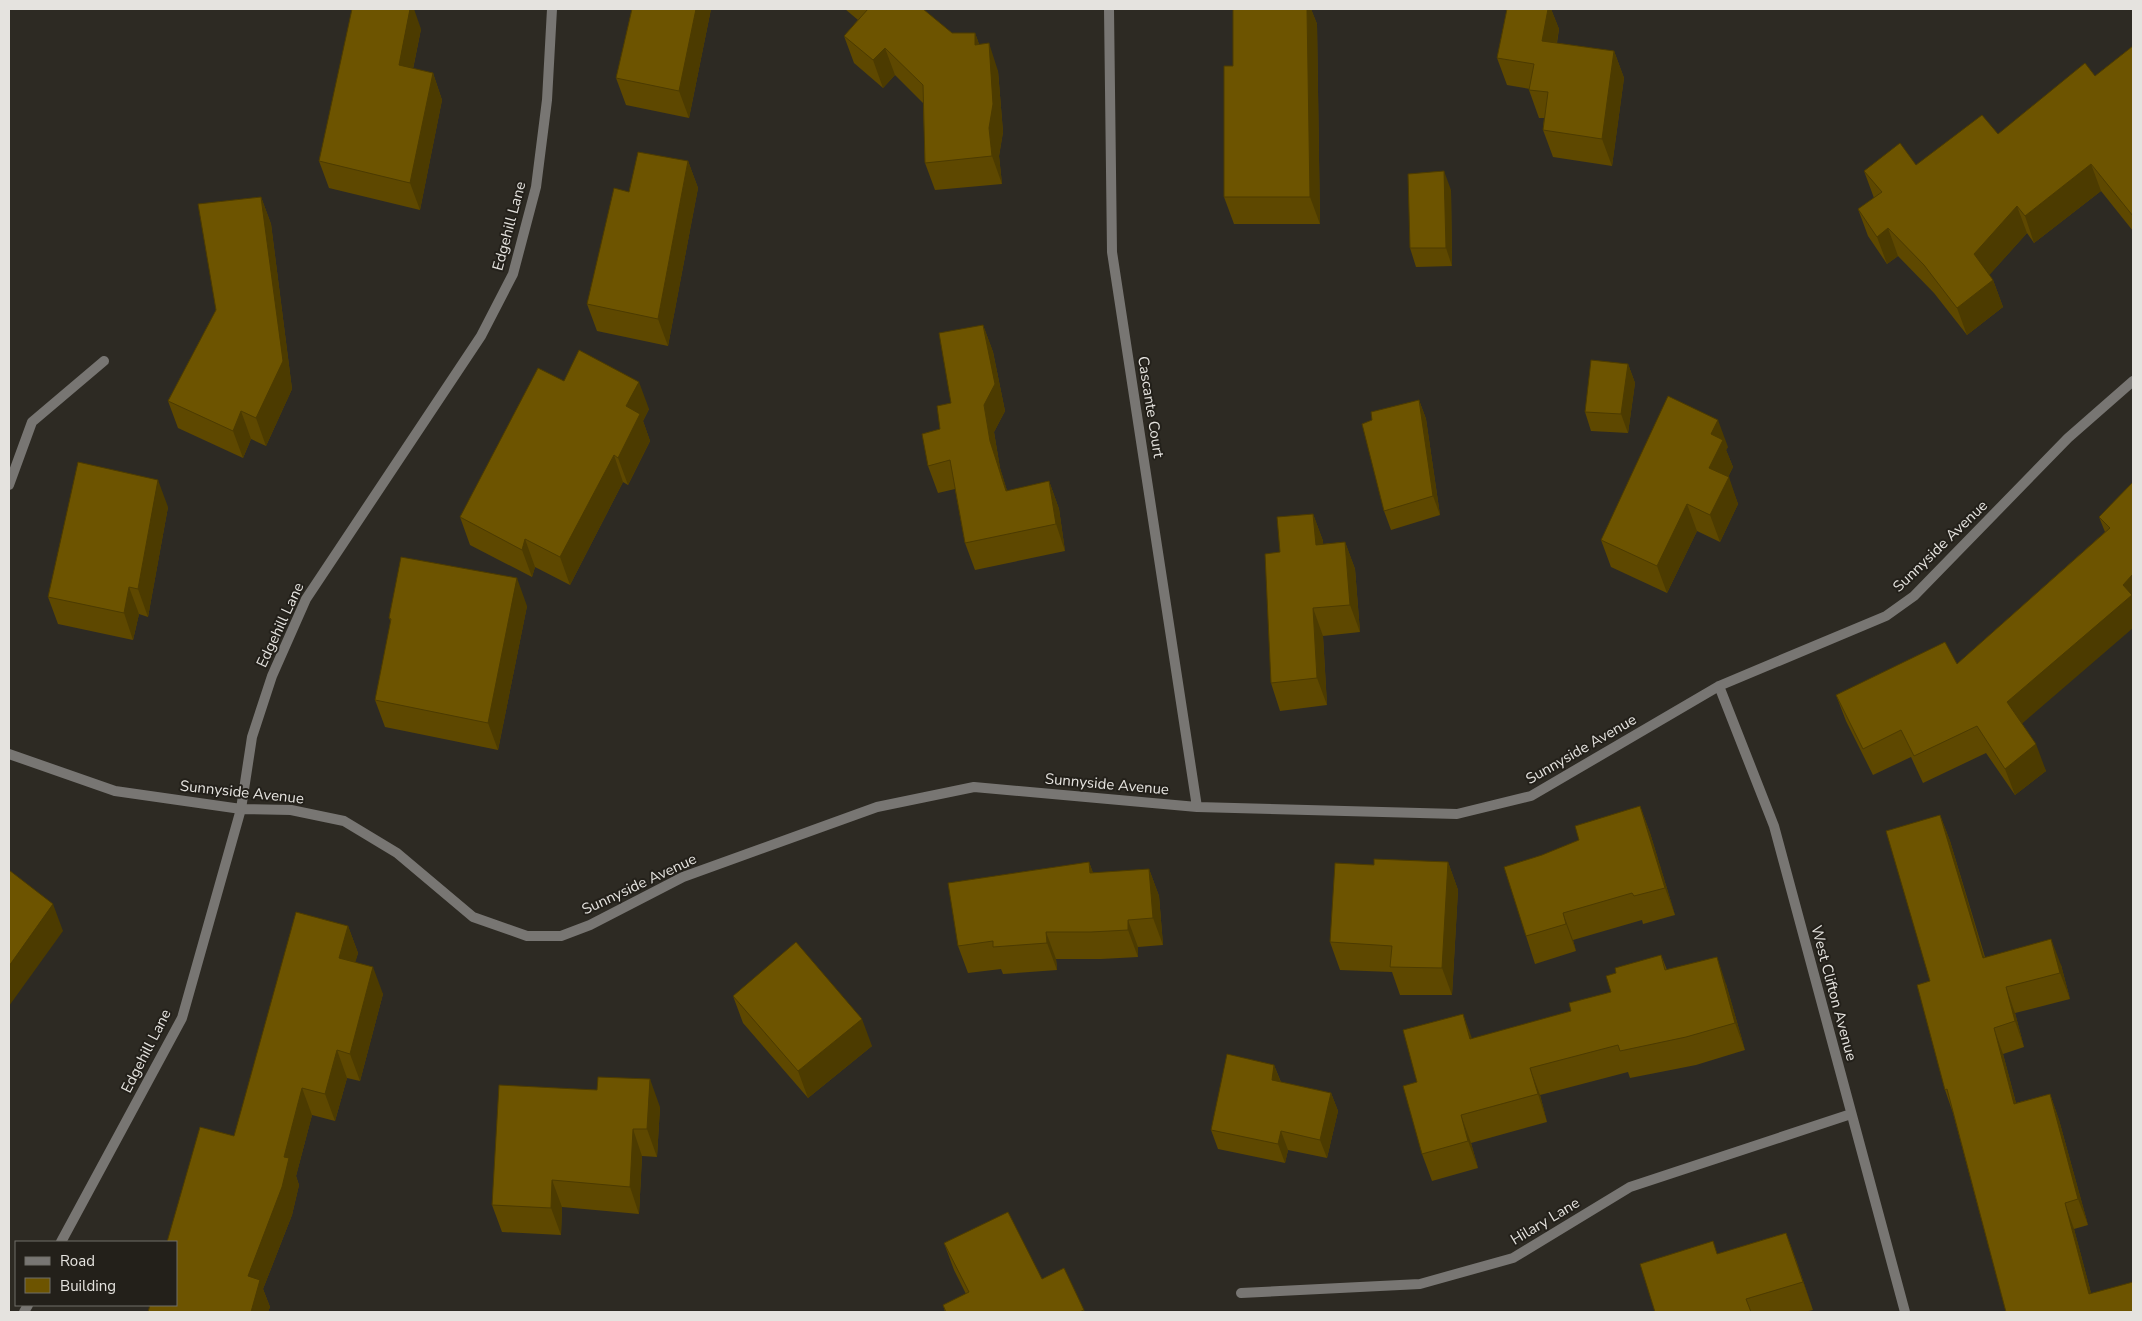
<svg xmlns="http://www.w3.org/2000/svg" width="2142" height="1321" viewBox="0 0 2142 1321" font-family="'Nunito Sans',sans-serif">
<rect width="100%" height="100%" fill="#2d2a23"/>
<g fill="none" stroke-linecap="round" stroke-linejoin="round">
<path stroke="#787673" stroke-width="10" d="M 1109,9 L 1112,252 L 1197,807
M 9,485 L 32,422 L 104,361
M 1719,686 L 1774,826 L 1905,1312
M 9,754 L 115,791 L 241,809 L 291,810 L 344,821 L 397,853 L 473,917 L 527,936 L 561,936 L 590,925 L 683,877 L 877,807 L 974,787 L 1197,807 L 1457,814 L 1531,796 L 1719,686 L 1886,616 L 1914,596 L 2068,438 L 2133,381
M 61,1242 L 182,1018 L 241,809 L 252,737 L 272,676 L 306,599 L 481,336 L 513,274 L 536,187 L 547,100 L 552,9
M 1241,1293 L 1420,1284 L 1513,1258 L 1630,1187 L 1851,1114
M 24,1312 L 28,1305"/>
</g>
<path fill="#5e4800" d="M 632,9 L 711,9 L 689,118 L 626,105 L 616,78 Z
M 845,9 L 923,9 L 952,33 L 975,33 L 979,44 L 998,71 L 1003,132 L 999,156 L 1002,184 L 935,190 L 925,163 L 923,103 L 895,75 L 883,88 L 854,63 L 844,36 L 858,20 Z
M 1233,9 L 1311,9 L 1317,24 L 1320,224 L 1234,224 L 1224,197 L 1233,66 Z
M 1507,9 L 1551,9 L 1559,29 L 1557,43 L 1614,51 L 1624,78 L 1612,166 L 1553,157 L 1543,130 L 1544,118 L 1539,118 L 1529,90 L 1530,89 L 1507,85 L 1497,58 Z
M 421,29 L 413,69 L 433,73 L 442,100 L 420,210 L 329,188 L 319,161 Z
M 2133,46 L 2133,231 L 2101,191 L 2034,243 L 2027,233 L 1989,275 L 1993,280 L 2003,307 L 1967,335 L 1934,293 L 1898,256 L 1887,264 L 1868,236 L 1858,209 L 1874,198 L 1864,171 L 1916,165 L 1998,134 L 2095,76 Z
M 688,161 L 698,188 L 668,346 L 597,331 L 587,304 L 629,192 Z
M 1451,190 L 1452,266 L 1416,267 L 1410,248 Z
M 261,197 L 271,224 L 292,389 L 266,446 L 251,439 L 243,458 L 178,428 L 168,401 L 216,310 Z
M 983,325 L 993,352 L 1005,411 L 994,432 L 1000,468 L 1007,491 L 1049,481 L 1059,509 L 1065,551 L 975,570 L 965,543 L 955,489 L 938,493 L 928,466 L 940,429 Z
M 1628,364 L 1635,383 L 1628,433 L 1591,431 L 1585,412 Z
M 564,381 L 649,409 L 643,421 L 650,441 L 628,485 L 623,482 L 570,585 L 535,567 L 532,577 L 470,545 L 460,517 Z
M 1419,400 L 1426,419 L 1440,515 L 1391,530 L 1384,511 L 1372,420 Z
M 1728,447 L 1726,450 L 1733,467 L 1728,477 L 1738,504 L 1720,542 L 1697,531 L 1667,593 L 1611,567 L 1601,540 Z
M 2133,482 L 2022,724 L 2046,771 L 2015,795 L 1986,753 L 1923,783 L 1911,757 L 1873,775 L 1846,721 L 1836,695 L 1957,664 L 2105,532 L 2099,517 Z
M 168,507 L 148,617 L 139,614 L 133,640 L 58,624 L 48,597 Z
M 1313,514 L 1323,541 L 1323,544 L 1345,542 L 1355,569 L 1360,632 L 1323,636 L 1327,705 L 1280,711 L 1271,683 L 1280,552 Z
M 527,606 L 498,750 L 385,727 L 375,700 L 391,622 L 389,618 Z
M 1640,806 L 1650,833 L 1675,915 L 1643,924 L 1642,920 L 1573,940 L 1576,951 L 1535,964 L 1526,936 L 1542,855 L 1579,840 Z
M 1940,815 L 1950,841 L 1985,957 L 2061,965 L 2070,999 L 2015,1013 L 2024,1047 L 2003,1054 L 2016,1103 L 2050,1094 L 2059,1120 L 2088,1225 L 2074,1229 L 2091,1293 L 2133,1312 L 2006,1312 L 1953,1113 L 1945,1090 L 1930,981 Z
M 1089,862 L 1093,873 L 1149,869 L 1159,896 L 1163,945 L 1138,947 L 1138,957 L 1101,959 L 1056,959 L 1057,970 L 1003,974 L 1001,969 L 968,973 L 958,946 Z
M 1448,862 L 1458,890 L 1452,995 L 1400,995 L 1392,972 L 1340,970 L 1330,942 L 1374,865 Z
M 348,926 L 358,953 L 355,962 L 383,994 L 360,1081 L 347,1078 L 335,1121 L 312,1115 L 296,1176 L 299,1185 L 292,1215 L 263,1289 L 270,1307 L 268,1312 L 148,1312 L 234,1136 Z
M 1661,955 L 1667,970 L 1726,984 L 1745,1050 L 1696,1065 L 1630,1078 L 1628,1072 L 1540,1095 L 1547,1122 L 1471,1143 L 1478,1168 L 1432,1181 L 1422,1154 L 1417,1082 L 1472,1039 L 1571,1011 L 1611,992 L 1616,973 Z
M 733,996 L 872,1046 L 808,1098 L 743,1023 Z
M 1274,1065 L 1281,1082 L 1331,1093 L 1338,1111 L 1327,1158 L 1288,1150 L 1285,1163 L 1218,1149 L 1211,1130 Z
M 660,1107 L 657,1157 L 642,1156 L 639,1214 L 562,1207 L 561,1235 L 502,1232 L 492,1205 Z
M 1786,1233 L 1796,1260 L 1813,1310 L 1804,1312 L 1655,1312 L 1713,1241 L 1717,1254 Z
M 944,1243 L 1042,1279 L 1084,1310 L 1085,1312 L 945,1312 L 943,1305 L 966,1294 L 954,1270 Z"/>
<path fill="#4c3b00" d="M 410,9 L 414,9 L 421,29 L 408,93 L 399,65 Z
M 696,9 L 711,9 L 689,118 L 679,91 Z
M 1307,9 L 1311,9 L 1317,24 L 1320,224 L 1310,197 Z
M 1548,9 L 1551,9 L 1559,29 L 1552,69 L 1542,41 Z
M 975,33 L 985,61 L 975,45 Z
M 989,43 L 998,71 L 1003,132 L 999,156 L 1002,184 L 992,156 L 989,128 Z
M 885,48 L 895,75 L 883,88 L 873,60 Z
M 1614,51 L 1624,78 L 1612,166 L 1602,139 Z
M 433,73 L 442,100 L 420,210 L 410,183 Z
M 688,161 L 698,188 L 668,346 L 658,319 Z
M 2091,164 L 2101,191 L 2034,243 L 2025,216 Z
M 1444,171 L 1451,190 L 1452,266 L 1446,248 Z
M 261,197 L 271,224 L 292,389 L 266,446 L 256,418 Z
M 2017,206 L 2027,233 L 1984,281 L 1974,254 Z
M 1888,228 L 1898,256 L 1887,264 L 1877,237 Z
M 1993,280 L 2003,307 L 1967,335 L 1957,308 Z
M 983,325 L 993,352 L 1005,411 L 994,432 L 1000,468 L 1016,519 L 1006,491 L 990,441 L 984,405 Z
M 1628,364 L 1635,383 L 1628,433 L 1621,414 Z
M 639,382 L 649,409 L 643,421 L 650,441 L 628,485 L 618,458 L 626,406 Z
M 1419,400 L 1426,419 L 1440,515 L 1433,496 Z
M 241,411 L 251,439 L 243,458 L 233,431 Z
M 1718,420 L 1728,447 L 1726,450 L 1733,467 L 1719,496 L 1709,468 L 1711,434 Z
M 614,455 L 623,482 L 570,585 L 560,557 Z
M 1729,477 L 1738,504 L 1720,542 L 1710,515 Z
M 158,480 L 168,507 L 148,617 L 138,589 Z
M 1049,481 L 1059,509 L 1065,551 L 1056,524 Z
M 1687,504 L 1697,531 L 1667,593 L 1657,566 Z
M 1313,514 L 1323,541 L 1326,572 L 1316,545 Z
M 525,539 L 535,567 L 532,577 L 522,550 Z
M 1345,542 L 1355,569 L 1360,632 L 1350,605 Z
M 2133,574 L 2133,628 L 2017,728 L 2007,702 Z
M 517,578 L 527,606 L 498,750 L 488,723 Z
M 129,587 L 139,614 L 133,640 L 124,613 Z
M 1313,608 L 1323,636 L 1327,705 L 1317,678 Z
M 2036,744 L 2046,771 L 2015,795 L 2005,769 Z
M 1640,806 L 1650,833 L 1675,915 L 1665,888 Z
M 1940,815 L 1950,841 L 1992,984 L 1983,958 Z
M 1089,862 L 1099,889 L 1090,873 Z
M 1448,862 L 1458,890 L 1452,995 L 1442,968 Z
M 1149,869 L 1159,896 L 1163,945 L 1153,918 Z
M 53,904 L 63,931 L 9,1006 L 9,966 Z
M 1563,913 L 1573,940 L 1576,951 L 1566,924 Z
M 1128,920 L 1138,947 L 1138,957 L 1128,930 Z
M 348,926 L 358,953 L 349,985 L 339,958 Z
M 1046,932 L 1056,959 L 1057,970 L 1047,943 Z
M 2051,939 L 2061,965 L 2070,999 L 2060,973 Z
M 1717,957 L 1726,984 L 1745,1050 L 1735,1023 Z
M 373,967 L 383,994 L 360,1081 L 350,1054 Z
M 2006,987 L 2015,1013 L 2024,1047 L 2015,1021 Z
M 1463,1014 L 1473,1041 L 1470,1039 Z
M 862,1019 L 872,1046 L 808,1098 L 798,1071 Z
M 1994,1028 L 2003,1054 L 2023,1130 L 2014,1104 Z
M 337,1050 L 347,1078 L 335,1121 L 325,1094 Z
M 1274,1065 L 1281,1083 L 1272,1080 Z
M 1530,1068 L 1540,1095 L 1547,1122 L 1538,1094 Z
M 650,1079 L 660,1107 L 657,1157 L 647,1129 Z
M 302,1088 L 312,1115 L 296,1176 L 299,1185 L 292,1215 L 263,1289 L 270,1307 L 268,1312 L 251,1312 L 248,1276 L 284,1157 Z
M 1331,1093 L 1338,1111 L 1327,1158 L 1320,1140 Z
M 2050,1094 L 2059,1120 L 2088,1225 L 2078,1199 Z
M 1461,1115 L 1471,1143 L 1478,1168 L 1468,1141 Z
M 633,1129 L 642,1156 L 639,1214 L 630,1187 Z
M 1281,1131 L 1288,1150 L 1285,1163 L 1278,1144 Z
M 552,1180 L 562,1207 L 561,1235 L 551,1208 Z
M 2065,1203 L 2074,1229 L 2096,1312 L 2089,1294 Z
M 1786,1233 L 1796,1260 L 1813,1310 L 1803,1282 Z"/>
<path fill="#6d5400" stroke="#4c3b00" d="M 352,9 L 410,9 L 399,65 L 433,73 L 410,183 L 319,161 Z
M 632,9 L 696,9 L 679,91 L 616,78 Z
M 868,9 L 923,9 L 952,33 L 975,33 L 975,45 L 989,43 L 993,104 L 989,128 L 992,156 L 925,163 L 923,85 L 885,48 L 873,60 L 844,36 Z
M 1233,9 L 1307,9 L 1310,197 L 1224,197 L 1224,66 L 1233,66 Z
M 1507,9 L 1548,9 L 1542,41 L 1614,51 L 1602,139 L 1543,130 L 1548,92 L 1529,90 L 1534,64 L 1497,58 Z
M 2133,46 L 2133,216 L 2091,164 L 2025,216 L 2017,206 L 1974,254 L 1993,280 L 1957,308 L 1924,265 L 1888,228 L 1877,237 L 1858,209 L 1882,192 L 1864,171 L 1900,143 L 1916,165 L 1982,115 L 1998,134 L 2085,63 L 2095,76 Z
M 638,152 L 688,161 L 658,319 L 587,304 L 614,188 L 629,192 Z
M 1444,171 L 1446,248 L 1410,248 L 1408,174 Z
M 261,197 L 283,361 L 256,418 L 241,411 L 233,431 L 168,401 L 216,310 L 198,204 Z
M 983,325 L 995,384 L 984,405 L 990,441 L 1006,491 L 1049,481 L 1056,524 L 965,543 L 950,460 L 928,466 L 922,434 L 940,429 L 937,406 L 951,403 L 939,333 Z
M 579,350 L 639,382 L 626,406 L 640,414 L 618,458 L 614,455 L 560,557 L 525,539 L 522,550 L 460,517 L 538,368 L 564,381 Z
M 1591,360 L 1628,364 L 1621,414 L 1585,412 Z
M 1668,396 L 1718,420 L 1711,434 L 1723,440 L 1709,468 L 1729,477 L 1710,515 L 1687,504 L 1657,566 L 1601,540 Z
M 1419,400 L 1433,496 L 1384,511 L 1362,424 L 1372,420 L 1371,412 Z
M 78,462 L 158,480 L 138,589 L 129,587 L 124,613 L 48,597 Z
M 2133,482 L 2133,574 L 2123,585 L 2132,595 L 2007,702 L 2036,744 L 2005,769 L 1977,726 L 1914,756 L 1901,730 L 1863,749 L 1836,695 L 1945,642 L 1957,664 L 2110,528 L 2099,517 Z
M 1313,514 L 1316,545 L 1345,542 L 1350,605 L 1313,608 L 1317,678 L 1271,683 L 1265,554 L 1280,552 L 1277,517 Z
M 401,557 L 517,578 L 488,723 L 375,700 L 391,619 L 389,618 Z
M 1640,806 L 1665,888 L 1634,896 L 1632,893 L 1563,913 L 1566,924 L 1526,936 L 1504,867 L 1542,855 L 1579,840 L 1575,826 Z
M 1940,815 L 1983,958 L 2051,939 L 2060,973 L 2006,987 L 2015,1021 L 1994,1028 L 2014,1104 L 2050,1094 L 2078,1199 L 2065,1203 L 2089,1294 L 2133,1282 L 2133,1312 L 2006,1312 L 1947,1089 L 1945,1090 L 1917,985 L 1930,981 L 1886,831 Z
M 1374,859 L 1448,862 L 1442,968 L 1390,967 L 1392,946 L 1330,942 L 1335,863 L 1374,865 Z
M 1089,862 L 1090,873 L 1149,869 L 1153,918 L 1128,920 L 1128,930 L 1091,932 L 1046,932 L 1047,943 L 993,947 L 993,941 L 958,946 L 948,883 Z
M 9,870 L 53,904 L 9,966 Z
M 296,912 L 348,926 L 339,958 L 373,967 L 350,1054 L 337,1050 L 325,1094 L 302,1088 L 284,1157 L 289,1158 L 282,1187 L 248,1276 L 260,1280 L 251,1312 L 148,1312 L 150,1305 L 176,1305 L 176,1242 L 167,1242 L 200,1127 L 234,1136 Z
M 796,942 L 862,1019 L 798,1071 L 733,996 Z
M 1661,955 L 1665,970 L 1717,957 L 1735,1023 L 1686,1037 L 1620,1051 L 1618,1045 L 1530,1068 L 1538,1094 L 1461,1115 L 1468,1141 L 1422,1154 L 1403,1086 L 1417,1082 L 1403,1030 L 1463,1014 L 1470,1039 L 1571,1011 L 1569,1003 L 1611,992 L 1606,976 L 1616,973 L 1615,968 Z
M 1227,1054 L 1274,1065 L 1272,1080 L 1331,1093 L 1320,1140 L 1281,1131 L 1278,1144 L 1211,1130 Z
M 598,1077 L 650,1079 L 647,1129 L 633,1129 L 630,1187 L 552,1180 L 551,1208 L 492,1205 L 499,1085 L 597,1090 Z
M 1008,1212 L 1042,1279 L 1064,1268 L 1084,1310 L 1079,1312 L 946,1312 L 943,1305 L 969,1292 L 944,1243 Z
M 1786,1233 L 1803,1282 L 1746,1299 L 1751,1312 L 1655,1312 L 1640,1264 L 1713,1241 L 1717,1254 Z"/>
<g text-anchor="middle" stroke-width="4" stroke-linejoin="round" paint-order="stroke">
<g font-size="15" fill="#e5e3df" stroke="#23201a">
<text transform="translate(509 226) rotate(-75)" y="5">Edgehill Lane</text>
<text transform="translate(1151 407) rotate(81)" y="5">Cascante Court</text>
<text transform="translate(1940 546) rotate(-44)" y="5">Sunnyside Avenue</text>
<text transform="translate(280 625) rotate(-65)" y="5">Edgehill Lane</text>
<text transform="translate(1581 749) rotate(-30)" y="5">Sunnyside Avenue</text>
<text transform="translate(1107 784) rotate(5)" y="5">Sunnyside Avenue</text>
<text transform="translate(242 792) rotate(6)" y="5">Sunnyside Avenue</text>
<text transform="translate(639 884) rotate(-25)" y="5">Sunnyside Avenue</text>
<text transform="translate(1834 993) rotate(75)" y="5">West Clifton Avenue</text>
<text transform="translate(146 1051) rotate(-63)" y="5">Edgehill Lane</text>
<text transform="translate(1545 1221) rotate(-31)" y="5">Hilary Lane</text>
</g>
</g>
<rect width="2142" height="1321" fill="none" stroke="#e5e3df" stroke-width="20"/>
<rect x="15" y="1241" width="162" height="65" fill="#23201a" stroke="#716e69"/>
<rect x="25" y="1257" width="25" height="8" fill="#787673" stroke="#716e69"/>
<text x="60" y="1266" font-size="15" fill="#e5e3df">Road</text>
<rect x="25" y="1278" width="25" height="15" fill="#6d5400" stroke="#716e69"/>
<text x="60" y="1291" font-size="15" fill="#e5e3df">Building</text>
</svg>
